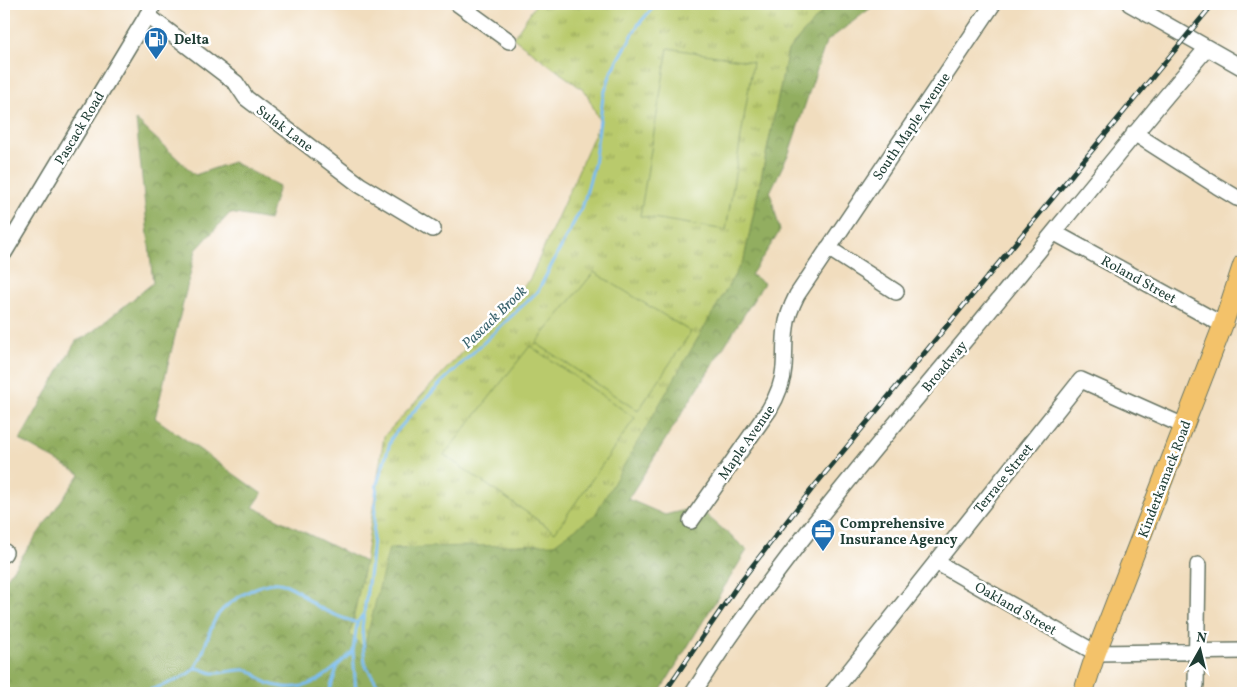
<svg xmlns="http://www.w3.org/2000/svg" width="1247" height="697" viewBox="0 0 1247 697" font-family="Vollkorn,serif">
<defs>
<pattern id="forest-crowns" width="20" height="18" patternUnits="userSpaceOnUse" patternTransform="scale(1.25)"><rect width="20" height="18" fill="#92ae60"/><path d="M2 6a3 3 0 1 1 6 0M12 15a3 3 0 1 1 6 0" fill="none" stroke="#778f50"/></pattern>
<pattern id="park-tufts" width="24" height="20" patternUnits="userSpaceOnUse" patternTransform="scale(1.25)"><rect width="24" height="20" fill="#b9ca6c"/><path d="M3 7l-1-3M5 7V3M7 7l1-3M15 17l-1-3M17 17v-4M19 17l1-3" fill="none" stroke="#96a55a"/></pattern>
</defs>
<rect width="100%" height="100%" fill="#fff"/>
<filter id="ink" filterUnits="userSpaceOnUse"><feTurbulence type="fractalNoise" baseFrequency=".02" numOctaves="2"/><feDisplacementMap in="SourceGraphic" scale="10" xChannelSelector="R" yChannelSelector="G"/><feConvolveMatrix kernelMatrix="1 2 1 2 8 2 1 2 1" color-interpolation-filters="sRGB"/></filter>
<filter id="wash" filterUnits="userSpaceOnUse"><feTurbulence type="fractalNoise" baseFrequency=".0096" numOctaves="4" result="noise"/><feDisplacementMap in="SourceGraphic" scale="20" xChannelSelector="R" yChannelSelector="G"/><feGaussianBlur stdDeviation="1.12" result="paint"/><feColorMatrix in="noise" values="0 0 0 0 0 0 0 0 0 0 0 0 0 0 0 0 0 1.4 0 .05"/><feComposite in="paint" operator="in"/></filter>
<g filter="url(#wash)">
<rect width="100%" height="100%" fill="#f1ddbe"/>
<path fill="url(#forest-crowns)" stroke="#58764a" d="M 829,4 L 876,4 L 826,42 L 789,153 L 770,192 L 780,231 L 751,275 L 764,283 L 628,499 L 665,515 L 697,507 L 747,550 L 659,693 L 136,693 L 134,690 L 126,693 L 4,693 L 4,582 L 80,474 L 20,440 L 76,341 L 87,336 L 153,283 L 136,120 L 195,175 L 233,162 L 279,186 L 269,220 L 230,213 L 196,250 L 155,418 L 262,494 L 253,507 L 365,562 L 350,635 L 389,548 L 404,549 L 744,259 L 788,50 Z"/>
<path fill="url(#park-tufts)" stroke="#6c8450" d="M 536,4 L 829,4 L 788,50 L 744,259 L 595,515 L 554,544 L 389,548 L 364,648 L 350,635 L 365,562 L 384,436 L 530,279 L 600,122 L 586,92 L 513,38 Z"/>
<path fill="#b9ca6c" stroke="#6c8450" d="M 668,48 L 753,62 L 726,230 L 640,216 Z
M 594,272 L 691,332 L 638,411 L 536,343 Z
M 530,346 L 635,418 L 555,532 L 444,455 Z"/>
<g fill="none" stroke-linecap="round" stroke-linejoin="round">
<path stroke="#7abdf0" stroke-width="3" d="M 195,668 C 203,668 206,672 213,673 C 224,674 237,668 248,670 C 255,672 261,680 267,683 C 305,697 328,676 353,651
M 142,693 C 159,686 180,682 194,669 C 204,659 208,629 217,616 C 227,602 262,580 279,583 C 295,585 303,597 315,605 C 328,613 342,618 357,623 L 364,613
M 329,693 L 337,668
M 356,693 L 353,651 L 357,623
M 383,693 L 365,665 L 362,627 L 371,562 L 377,484 L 392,437 L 415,410 L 443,381 L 538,291 L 583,205 L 594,165 L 603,97 L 611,73 L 638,25 L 656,4"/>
</g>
</g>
<g filter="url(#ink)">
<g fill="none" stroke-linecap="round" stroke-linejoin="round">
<defs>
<path id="minor" d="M 458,4 L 509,41
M 1130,4 L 1243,68
M 147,15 L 236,83 L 246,98 L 360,185 L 433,229
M 1134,133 L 1217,186 L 1237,198 L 1243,200
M 1055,233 L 1223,325
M 828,248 L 896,292
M 4,253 L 154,4
M 691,521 L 769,410 C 777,397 783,383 784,367 C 785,354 784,341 786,328 C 787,316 792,305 797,295 L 993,4
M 4,554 L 5,552
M 936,562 L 1096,653 L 1243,651
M 1196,685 L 1198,565
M 693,693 C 774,565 874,449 972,332 C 1050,238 1127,141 1207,48
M 832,693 L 1081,380 L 1184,426"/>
<path id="major" d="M 1083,693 L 1096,653 L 1223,325 L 1243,264"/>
</defs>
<use href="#minor" stroke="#687564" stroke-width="18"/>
<use href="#major" stroke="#687564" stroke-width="21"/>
<use href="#minor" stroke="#fff" stroke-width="15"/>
<use href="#major" stroke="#f3c26a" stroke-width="19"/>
<defs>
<path id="rail" d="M 664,693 L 740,582 L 812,489 L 1213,4"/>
</defs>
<use href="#rail" stroke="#1f3d34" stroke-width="5"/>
<use href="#rail" stroke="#fff" stroke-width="3" stroke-dasharray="9" stroke-linecap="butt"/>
</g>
</g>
<defs>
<symbol id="fuel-pin" viewBox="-11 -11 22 30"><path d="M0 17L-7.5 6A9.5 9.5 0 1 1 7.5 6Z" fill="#1f6fb2" stroke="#fff"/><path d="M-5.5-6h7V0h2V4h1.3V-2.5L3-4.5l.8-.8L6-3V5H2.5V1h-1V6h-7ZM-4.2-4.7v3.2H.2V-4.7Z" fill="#fff"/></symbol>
<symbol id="office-pin" viewBox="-11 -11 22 30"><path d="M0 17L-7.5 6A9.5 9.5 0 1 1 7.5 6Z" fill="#1f6fb2" stroke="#fff"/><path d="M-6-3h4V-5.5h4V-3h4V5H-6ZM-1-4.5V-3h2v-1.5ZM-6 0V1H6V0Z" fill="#fff"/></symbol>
</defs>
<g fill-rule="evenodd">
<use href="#fuel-pin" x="142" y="25" width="28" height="38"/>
<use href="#office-pin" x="809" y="517" width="28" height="38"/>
</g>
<g text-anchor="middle" stroke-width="5" stroke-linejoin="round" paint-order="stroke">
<g font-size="14" font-weight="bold" fill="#1f3d34" stroke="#fff" text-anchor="start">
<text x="174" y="44">Delta</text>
<text x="840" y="528">Comprehensive<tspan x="840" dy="16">Insurance Agency</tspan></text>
</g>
<g font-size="14" fill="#1f3d34" stroke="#fff">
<text transform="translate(911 126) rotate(-56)" y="5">South Maple Avenue</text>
<text transform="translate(79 128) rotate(-59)" y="5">Pascack Road</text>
<text transform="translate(285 128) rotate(37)" y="5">Sulak Lane</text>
<text transform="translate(1139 279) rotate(29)" y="5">Roland Street</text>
<text transform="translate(944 366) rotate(-50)" y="5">Broadway</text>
<text transform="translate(746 442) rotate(-55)" y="5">Maple Avenue</text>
<text transform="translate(1003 478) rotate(-51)" y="5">Terrace Street</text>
<text transform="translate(1164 479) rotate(-69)" y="5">Kinderkamack Road</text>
<text transform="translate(1016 608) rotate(30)" y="5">Oakland Street</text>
</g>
<g font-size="15" font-style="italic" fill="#3a636c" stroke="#fff">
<text transform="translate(494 317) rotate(-44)" y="5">Pascack Brook</text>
</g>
</g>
<rect width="1247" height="697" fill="none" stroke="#fff" stroke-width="20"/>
<g transform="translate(1200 650) rotate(8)" stroke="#ffffff" stroke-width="4" paint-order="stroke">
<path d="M0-4L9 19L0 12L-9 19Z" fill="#1f3d34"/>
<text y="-8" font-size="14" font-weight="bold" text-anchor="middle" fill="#1f3d34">N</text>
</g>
</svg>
